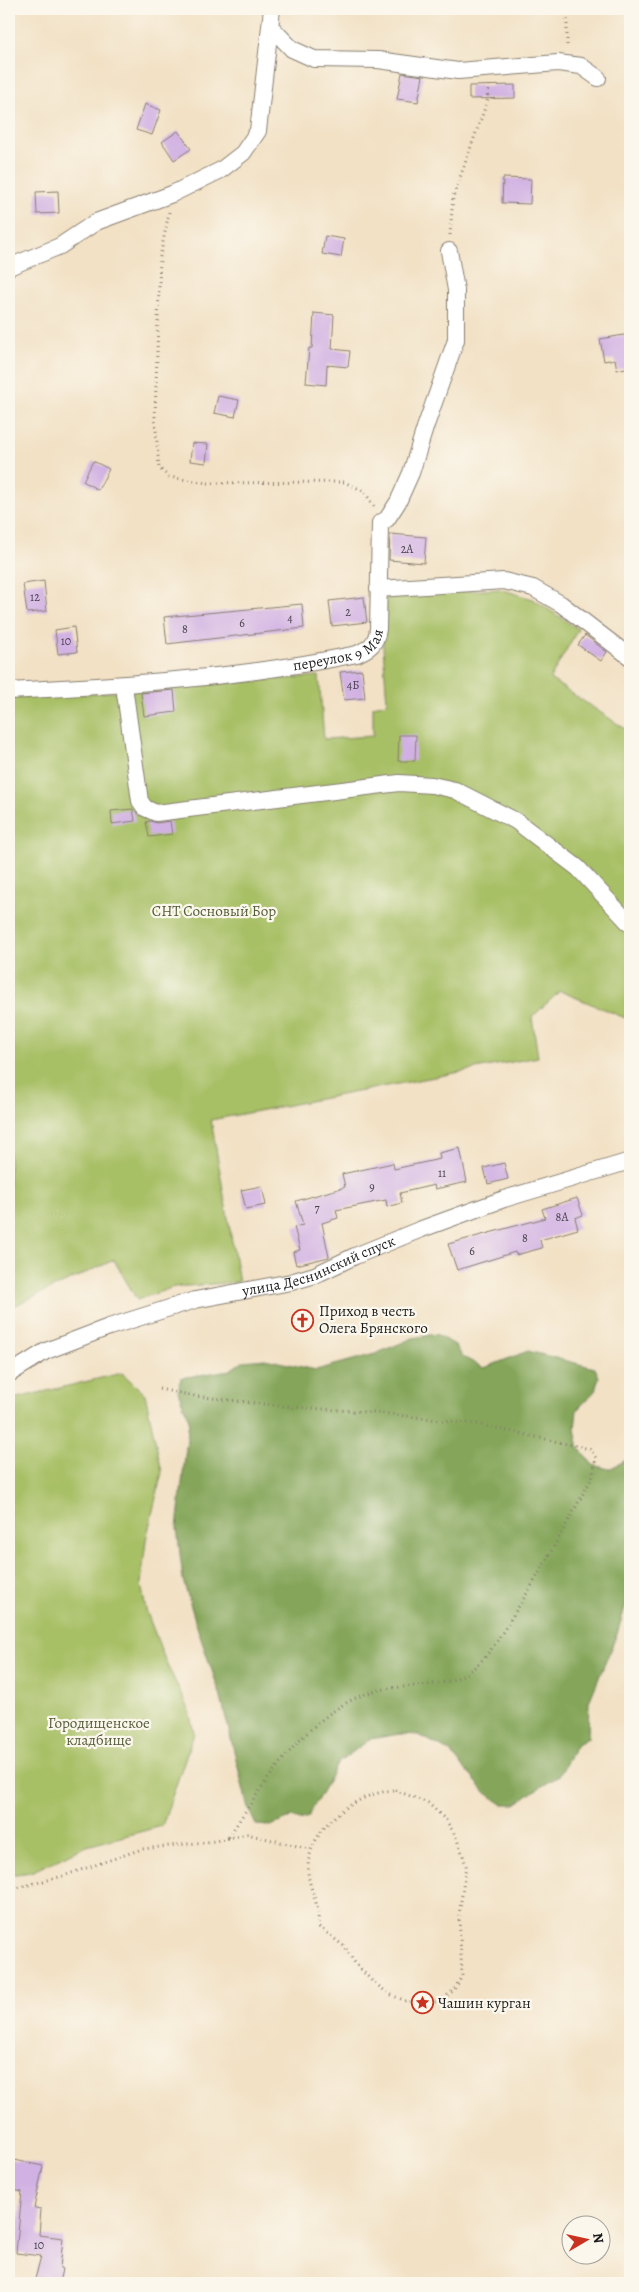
<svg xmlns="http://www.w3.org/2000/svg" width="639" height="2292" viewBox="0 0 639 2292" font-family="Alegreya,serif">
<rect width="100%" height="100%" fill="#fbf7ec"/>
<filter id="ink" filterUnits="userSpaceOnUse"><feTurbulence type="fractalNoise" baseFrequency=".02" numOctaves="2"/><feDisplacementMap in="SourceGraphic" scale="10" xChannelSelector="R" yChannelSelector="G"/><feConvolveMatrix kernelMatrix="1 2 1 2 8 2 1 2 1" color-interpolation-filters="sRGB"/></filter>
<filter id="wash" filterUnits="userSpaceOnUse"><feTurbulence type="fractalNoise" baseFrequency=".0096" numOctaves="4" result="noise"/><feDisplacementMap in="SourceGraphic" scale="20" xChannelSelector="R" yChannelSelector="G"/><feGaussianBlur stdDeviation="1.12" result="paint"/><feColorMatrix in="noise" values="0 0 0 0 0 0 0 0 0 0 0 0 0 0 0 0 0 1.4 0 .05"/><feComposite in="paint" operator="in"/></filter>
<g filter="url(#wash)">
<rect width="100%" height="100%" fill="#f2e1c5"/>
<path fill="#a7bf65" stroke="#626e40" d="M 500,589 L 533,599 L 578,629 L 550,679 L 630,732 L 630,1020 L 560,991 L 532,1017 L 538,1057 L 211,1120 L 239,1282 L 174,1287 L 137,1300 L 114,1260 L 9,1308 L 9,697 L 61,696 L 319,676 L 324,739 L 373,736 L 373,706 L 387,703 L 383,646 L 386,596 Z
M 122,1373 L 145,1394 L 162,1472 L 146,1540 L 141,1584 L 146,1610 L 167,1665 L 188,1707 L 194,1733 L 162,1826 L 87,1846 L 31,1872 L 9,1875 L 9,1400 Z"/>
<path fill="#85a65a" stroke="#50613b" d="M 436,1334 L 455,1345 L 463,1357 L 484,1368 L 528,1351 L 595,1368 L 599,1377 L 595,1391 L 577,1410 L 575,1429 L 579,1448 L 593,1465 L 609,1469 L 630,1458 L 630,1591 L 617,1634 L 589,1702 L 588,1738 L 576,1745 L 559,1776 L 534,1791 L 516,1804 L 502,1804 L 486,1793 L 449,1751 L 419,1735 L 400,1734 L 370,1739 L 338,1763 L 308,1817 L 300,1820 L 292,1817 L 271,1826 L 256,1825 L 248,1808 L 220,1694 L 198,1630 L 183,1580 L 177,1528 L 189,1420 L 178,1391 L 181,1378 L 230,1370 L 243,1361 L 265,1359 L 316,1370 L 375,1354 L 413,1338 Z"/>
<g id="blocks">
<path fill="#d1b1e3" d="M 402,73 L 423,76 L 418,102 L 397,99 Z
M 515,85 L 515,98 L 469,99 L 469,86 Z
M 145,104 L 161,110 L 152,135 L 136,130 Z
M 178,131 L 191,149 L 174,160 L 162,142 Z
M 503,178 L 531,179 L 530,204 L 502,203 Z
M 58,191 L 59,213 L 37,214 L 36,192 Z
M 325,236 L 344,239 L 341,257 L 322,254 Z
M 314,313 L 334,315 L 332,349 L 350,351 L 348,367 L 327,365 L 326,385 L 306,383 L 309,348 L 312,348 Z
M 630,334 L 630,367 L 617,370 L 615,359 L 604,361 L 600,339 Z
M 218,396 L 239,400 L 235,417 L 214,413 Z
M 192,443 L 208,444 L 206,463 L 190,461 Z
M 93,461 L 109,469 L 98,490 L 83,481 Z
M 390,534 L 426,537 L 424,563 L 389,560 Z
M 44,581 L 47,611 L 27,613 L 23,584 Z
M 364,597 L 367,622 L 332,626 L 329,601 Z
M 302,604 L 304,628 L 167,644 L 164,617 Z
M 74,627 L 77,652 L 58,654 L 55,630 Z
M 585,635 L 607,652 L 601,661 L 578,645 Z
M 362,670 L 365,698 L 344,700 L 340,672 Z
M 174,690 L 176,712 L 144,716 L 141,693 Z
M 399,735 L 416,735 L 415,761 L 398,761 Z
M 133,809 L 135,821 L 112,824 L 111,811 Z
M 150,821 L 157,823 L 170,821 L 172,834 L 149,837 L 146,822 Z
M 460,1148 L 467,1182 L 435,1189 L 434,1185 L 400,1193 L 402,1203 L 387,1207 L 386,1200 L 336,1210 L 338,1218 L 322,1223 L 329,1257 L 296,1265 L 293,1252 L 300,1250 L 294,1227 L 303,1225 L 296,1201 L 345,1187 L 342,1174 L 393,1163 L 394,1169 L 440,1159 L 439,1153 Z
M 504,1163 L 508,1179 L 488,1184 L 484,1168 Z
M 262,1186 L 266,1205 L 246,1209 L 241,1190 Z
M 577,1198 L 583,1215 L 575,1218 L 578,1229 L 540,1240 L 542,1248 L 516,1255 L 515,1252 L 457,1270 L 448,1244 L 545,1218 L 542,1209 Z
M 9,2159 L 43,2166 L 34,2208 L 41,2209 L 39,2235 L 63,2238 L 60,2268 L 62,2269 L 59,2283 L 34,2283 L 41,2256 L 16,2253 L 22,2192 L 9,2189 Z"/>
</g>
</g>
<g filter="url(#ink)">
<use href="#blocks" fill-opacity="0" stroke="#877e70" stroke-width="1"/>
<g fill="none" stroke-linecap="round" stroke-linejoin="round">
<defs>
<g id="minor">
<path d="M 271,27 L 292,49 L 314,59 L 378,60 L 458,71 L 558,63 L 581,66 L 598,78"/>
<path d="M 9,267 L 60,246 L 96,222 L 172,194 L 221,170 L 243,153 L 258,131 L 272,9"/>
<path d="M 378,589 L 504,581 L 533,588 L 561,604 L 630,657"/>
<path d="M 124,686 L 140,801 L 145,808 L 156,813 L 399,783 L 432,785 L 455,790 L 516,821 L 578,868 L 630,924"/>
<path id="s1" d="M 9,691 C 126,685 242,678 357,654 C 370,648 376,644 378,629 L 380,523 L 387,519 L 398,502 L 411,473 L 425,428 L 456,340 L 456,290 L 449,251"/>
<path id="s2" d="M 9,1374 L 46,1351 L 109,1327 L 195,1300 L 291,1282 L 315,1275 L 355,1256 L 419,1230 L 504,1199 L 630,1161"/>
</g>
</defs>
<use href="#minor" stroke="#877e70" stroke-width="18"/>
<path stroke="#877e70" stroke-width="3" stroke-dasharray="1 4" stroke-linecap="butt" d="M 567,9 L 567,48
M 169,212 L 160,257 L 155,417 L 159,468 L 169,477 L 207,483 L 344,482 L 364,491 L 375,508
M 450,235 L 453,197 L 487,102 L 489,83
M 159,1389 L 195,1396 L 280,1406 L 380,1413 L 477,1424 L 590,1449 L 596,1458 L 593,1476 C 567,1522 543,1569 514,1614 C 500,1636 489,1658 467,1673 C 442,1689 407,1684 379,1690 C 312,1705 263,1784 228,1838
M 395,1790 L 428,1803 L 446,1820 L 455,1835 L 463,1855 L 466,1866 L 459,1915 L 462,1976 L 454,1990 L 439,2002 L 408,2002 L 389,1994 L 372,1981 L 355,1963 L 344,1946 L 319,1927 C 317,1922 319,1917 318,1912 C 316,1897 307,1883 308,1867 C 310,1826 356,1793 395,1790 Z
M 9,1890 L 63,1876 L 142,1849 L 215,1841 L 247,1834 L 310,1849"/>
<use href="#minor" stroke="#fff" stroke-width="16"/>
</g>
</g>
<defs>
<symbol id="church-ring" viewBox="-11 -11 22 22"><circle r="9.5" fill="#fbf7ec" stroke="#c8321e" stroke-width="1.5"/><path d="M-1.2-6h2.4v3.5h3.3v2.4h-3.3V6h-2.4V-.1h-3.3v-2.4h3.3Z" fill="#c8321e"/></symbol>
<symbol id="sight-ring" viewBox="-11 -11 22 22"><circle r="9.5" fill="#fbf7ec" stroke="#c8321e" stroke-width="1.5"/><path d="M0-6L1.8-2.2L6-1.7L2.9 1.2L3.7 5.4L0 3.3L-3.7 5.4L-2.9 1.2L-6-1.7L-1.8-2.2Z" fill="#c8321e"/></symbol>
</defs>
<g fill-rule="evenodd">
<use href="#church-ring" x="290" y="1308" width="25" height="25"/>
<use href="#sight-ring" x="410" y="1990" width="25" height="25"/>
</g>
<g text-anchor="middle" stroke-width="4.5" stroke-linejoin="round" paint-order="stroke">
<g font-size="12" fill="#49414e">
<text x="407" y="553">2А</text>
<text x="35" y="601">12</text>
<text x="348" y="616">2</text>
<text x="290" y="622">4</text>
<text x="242" y="627">6</text>
<text x="185" y="633">8</text>
<text x="66" y="645">10</text>
<text x="353" y="689">4Б</text>
<text x="442" y="1177">11</text>
<text x="372" y="1191">9</text>
<text x="317" y="1212">7</text>
<text x="562" y="1221">8А</text>
<text x="525" y="1242">8</text>
<text x="472" y="1255">6</text>
<text x="39" y="2249">10</text>
</g>
<g font-size="15" fill="#1c1c1c" stroke="#fbf7ec">
<text dy="5" stroke="none"><textPath href="#s1" startOffset="335">переулок 9 Мая</textPath></text>
<text dy="5" stroke="none"><textPath href="#s2" startOffset="330">улица Деснинский спуск</textPath></text>
</g>
<g font-size="15" fill="#545d39" stroke="#fbf7ec">
<text x="214" y="916">СНТ Сосновый Бор</text>
<text x="99" y="1728">Городищенское<tspan x="99" dy="17">кладбище</tspan></text>
</g>
<g font-size="15" fill="#1c1c1c" stroke="#fbf7ec" text-anchor="start">
<text x="319" y="1316">Приход в честь<tspan x="319" dy="17">Олега Брянского</tspan></text>
<text x="438" y="2008">Чашин курган</text>
</g>
</g>
<rect width="639" height="2292" fill="none" stroke="#fbf7ec" stroke-width="30"/>
<g transform="translate(586 2240) rotate(81)"><circle r="24" fill="#fbf7ec" stroke="#a29f99"/>
<path d="M0-4L9 19L0 12L-9 19Z" fill="#c8321e"/>
<text y="-8" font-size="14" font-weight="bold" text-anchor="middle" fill="#1c1c1c">N</text>
</g>
</svg>
